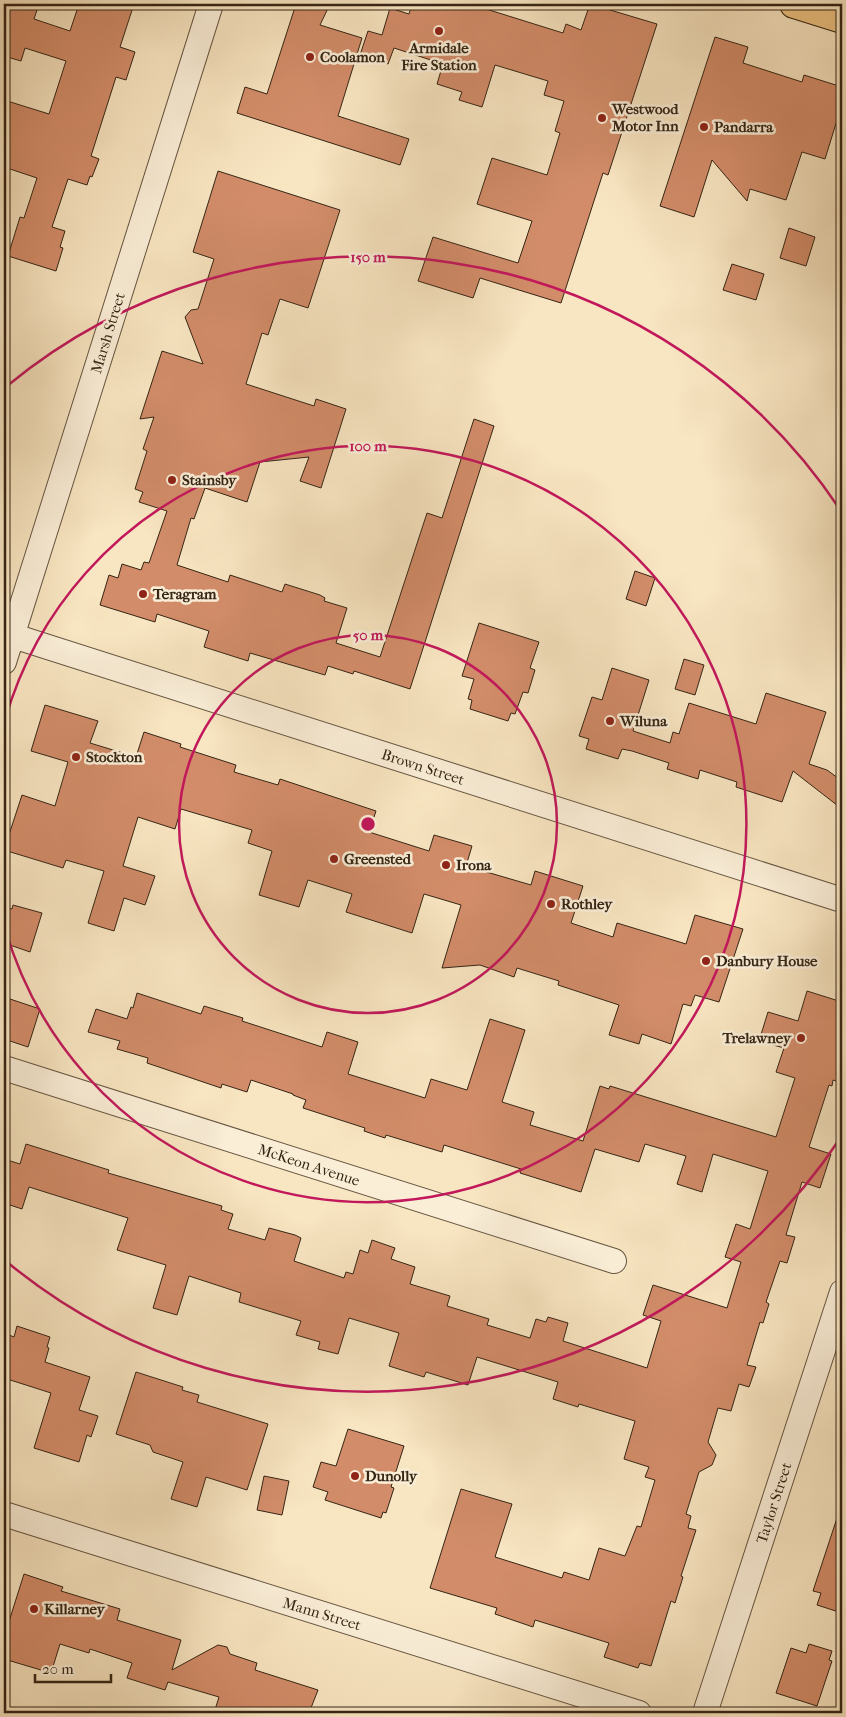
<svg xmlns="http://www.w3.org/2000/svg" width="846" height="1717" viewBox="0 0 846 1717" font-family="'IM FELL French Canon',serif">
<rect width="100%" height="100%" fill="#f8e5c1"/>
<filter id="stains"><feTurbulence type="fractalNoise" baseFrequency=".004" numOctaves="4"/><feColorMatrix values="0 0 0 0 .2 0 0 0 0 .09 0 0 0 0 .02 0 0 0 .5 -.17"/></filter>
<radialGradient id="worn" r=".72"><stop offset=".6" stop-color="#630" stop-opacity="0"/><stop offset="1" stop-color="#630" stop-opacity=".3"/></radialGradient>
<path fill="#d28c69" stroke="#352515" d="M 11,4 L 39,4 L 34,19 L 70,31 L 79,4 L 134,4 L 120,47 L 135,52 L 126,80 L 116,77 L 91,156 L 99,159 L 92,177 L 90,176 L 87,185 L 68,179 L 52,227 L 65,231 L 60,247 L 63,248 L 56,271 L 8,256 L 20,217 L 24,218 L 37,178 L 4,167 L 4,100 L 49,114 L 66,61 L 25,48 L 21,61 L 4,56 L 4,27 Z
M 296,4 L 330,4 L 320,25 L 362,38 L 338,116 L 409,139 L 400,165 L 237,113 L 245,87 L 267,94 Z
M 412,4 L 470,4 L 563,33 L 566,24 L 581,30 L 590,4 L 657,24 L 608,175 L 603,173 L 561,303 L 480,278 L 473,298 L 418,281 L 433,237 L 518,263 L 532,221 L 477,204 L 492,158 L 547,175 L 560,133 L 555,131 L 564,101 L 544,95 L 548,81 L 495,65 L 482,107 L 459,100 L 462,92 L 437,84 L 443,64 L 394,48 L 388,64 L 360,55 L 368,31 L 382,35 L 390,8 L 409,14 Z
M 715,37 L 748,47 L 743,63 L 802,82 L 804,75 L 842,87 L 842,104 L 825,159 L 802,152 L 786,200 L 750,189 L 747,201 L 712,160 L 694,217 L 660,206 Z
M 218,171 L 340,210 L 308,308 L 280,299 L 268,335 L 262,333 L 246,384 L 314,406 L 316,399 L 346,409 L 321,488 L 300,481 L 309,457 L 260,462 L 247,502 L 205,488 L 194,519 L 191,518 L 177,565 L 228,582 L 230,575 L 282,592 L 285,584 L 320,595 L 325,598 L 324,601 L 347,608 L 336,643 L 380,657 L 427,513 L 442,518 L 474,419 L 494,426 L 410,689 L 354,671 L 353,674 L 328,666 L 325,675 L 250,653 L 248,661 L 204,647 L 209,631 L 157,614 L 155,622 L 100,605 L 109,575 L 118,578 L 122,564 L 141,570 L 144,562 L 149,563 L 167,511 L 139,502 L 143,492 L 135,489 L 147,451 L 143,449 L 154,417 L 140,419 L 162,351 L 203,364 L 185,317 L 191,310 L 198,309 L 214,259 L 193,252 Z
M 789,228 L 815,237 L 806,266 L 780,258 Z
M 732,264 L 764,274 L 756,300 L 723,290 Z
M 635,571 L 655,578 L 646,606 L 626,599 Z
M 479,623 L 539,642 L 530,668 L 535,670 L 528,693 L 523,692 L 515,714 L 511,713 L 508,721 L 470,709 L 472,700 L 468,699 L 474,679 L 462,676 Z
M 684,659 L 704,665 L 695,695 L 675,689 Z
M 612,668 L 649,680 L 633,731 L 670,743 L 673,732 L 679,734 L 689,703 L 756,724 L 766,693 L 826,712 L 809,764 L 827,770 L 842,781 L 842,809 L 793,771 L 782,802 L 736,787 L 737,782 L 700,770 L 698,779 L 667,769 L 669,763 L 632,751 L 622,749 L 618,759 L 586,749 L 589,739 L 579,736 L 592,697 L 602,700 Z
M 45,705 L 98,721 L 90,743 L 136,757 L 144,732 L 181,744 L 180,747 L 236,765 L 234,772 L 278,785 L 280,779 L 376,811 L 369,832 L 429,851 L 434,835 L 472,846 L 466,866 L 531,885 L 535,871 L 583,886 L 571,923 L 613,937 L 617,923 L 686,944 L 695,915 L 743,929 L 719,1002 L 695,995 L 691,1006 L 683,1004 L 671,1044 L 642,1034 L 639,1044 L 609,1035 L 619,1005 L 558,985 L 559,981 L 517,968 L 514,977 L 480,965 L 442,968 L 461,905 L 424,894 L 412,933 L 346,912 L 352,894 L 308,880 L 299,907 L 259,895 L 272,851 L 248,843 L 252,830 L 181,809 L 175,829 L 138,817 L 123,866 L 155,876 L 145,905 L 124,898 L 114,931 L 88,923 L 104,871 L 66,860 L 63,868 L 4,850 L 22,795 L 55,806 L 68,762 L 31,751 Z
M 13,905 L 42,913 L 30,952 L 4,943 L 4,907 L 12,909 Z
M 807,991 L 842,1002 L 842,1083 L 833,1080 L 832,1086 L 829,1085 L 809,1147 L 831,1154 L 820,1188 L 802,1182 L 786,1235 L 795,1237 L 787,1263 L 780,1261 L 766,1302 L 769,1304 L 763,1323 L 760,1322 L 747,1365 L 756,1367 L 749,1387 L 739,1384 L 731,1411 L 718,1408 L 708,1442 L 716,1455 L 712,1465 L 699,1472 L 686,1514 L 691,1516 L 688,1528 L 696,1530 L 681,1576 L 683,1577 L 675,1603 L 671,1601 L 651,1666 L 640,1663 L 638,1668 L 604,1657 L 609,1643 L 535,1620 L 533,1627 L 495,1614 L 497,1608 L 430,1588 L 461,1489 L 512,1504 L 495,1557 L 562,1578 L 564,1572 L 589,1580 L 599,1548 L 625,1556 L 637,1526 L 641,1527 L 655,1480 L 645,1477 L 649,1467 L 624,1459 L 635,1421 L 579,1404 L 578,1407 L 553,1399 L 558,1382 L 477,1357 L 468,1385 L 426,1372 L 424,1377 L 389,1366 L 399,1333 L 349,1318 L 338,1354 L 318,1349 L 320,1342 L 296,1335 L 301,1321 L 239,1302 L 241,1293 L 189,1276 L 177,1315 L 153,1308 L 166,1265 L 117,1250 L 128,1218 L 29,1187 L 22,1209 L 4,1203 L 4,1159 L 20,1164 L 26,1144 L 109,1170 L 108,1173 L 222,1206 L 221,1210 L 233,1214 L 228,1229 L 265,1240 L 269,1228 L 295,1235 L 301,1238 L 294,1261 L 344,1278 L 346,1272 L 353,1274 L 360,1250 L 368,1253 L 372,1240 L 395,1248 L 391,1259 L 415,1267 L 410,1284 L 450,1296 L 447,1306 L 489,1319 L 487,1325 L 530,1338 L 536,1319 L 546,1322 L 548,1317 L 568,1323 L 563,1341 L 647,1368 L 661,1321 L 643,1315 L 653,1285 L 727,1308 L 741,1262 L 725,1257 L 736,1224 L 750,1229 L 768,1171 L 713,1154 L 702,1192 L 677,1184 L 686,1156 L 645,1144 L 639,1162 L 595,1149 L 581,1192 L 520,1173 L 521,1169 L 444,1145 L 442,1152 L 386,1135 L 385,1138 L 364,1131 L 365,1128 L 303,1108 L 306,1100 L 293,1095 L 293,1094 L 251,1080 L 247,1092 L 222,1084 L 221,1088 L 147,1063 L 148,1058 L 117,1049 L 120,1041 L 88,1032 L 96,1009 L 127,1019 L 131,1007 L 133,1008 L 137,993 L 201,1014 L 204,1006 L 243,1018 L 242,1021 L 322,1047 L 327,1032 L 358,1042 L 348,1074 L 425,1098 L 431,1079 L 467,1090 L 490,1019 L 525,1030 L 502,1102 L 534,1112 L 530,1125 L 583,1141 L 600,1086 L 609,1089 L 610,1086 L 776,1137 L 795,1078 L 776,1072 L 784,1048 L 759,1041 L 768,1012 L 798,1021 Z
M 4,997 L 40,1009 L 28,1047 L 4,1039 Z
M 17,1326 L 50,1337 L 47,1347 L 49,1348 L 45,1362 L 90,1377 L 79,1410 L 98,1416 L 91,1437 L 87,1435 L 79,1462 L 34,1448 L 51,1393 L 4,1378 L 4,1333 L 14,1337 Z
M 136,1372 L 183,1387 L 182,1390 L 199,1395 L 197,1402 L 268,1424 L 247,1490 L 206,1477 L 197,1507 L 171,1499 L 183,1462 L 153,1452 L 150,1445 L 116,1434 Z
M 348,1429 L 404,1446 L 391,1487 L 394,1488 L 386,1513 L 383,1512 L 381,1518 L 325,1500 L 328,1492 L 313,1487 L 321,1462 L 336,1466 Z
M 264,1476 L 289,1481 L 282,1515 L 257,1510 Z
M 838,1515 L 842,1516 L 842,1613 L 817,1605 L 821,1593 L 813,1591 Z
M 24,1574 L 63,1587 L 61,1591 L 120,1609 L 117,1620 L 181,1640 L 172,1670 L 218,1645 L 227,1647 L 230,1654 L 257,1663 L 255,1670 L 318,1690 L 309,1713 L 214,1713 L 219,1697 L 168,1682 L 165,1690 L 127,1678 L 132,1663 L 90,1649 L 89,1653 L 60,1644 L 51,1673 L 4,1659 L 4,1648 L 9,1632 L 6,1631 Z
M 809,1644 L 832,1651 L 829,1660 L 832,1661 L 817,1706 L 776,1693 L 791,1648 L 806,1653 Z"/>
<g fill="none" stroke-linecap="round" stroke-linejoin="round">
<defs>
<path id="minor" d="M 4,633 L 842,900
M 4,662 L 211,4
M 4,1068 L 614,1261
M 4,1514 L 639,1713
M 705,1713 L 842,1292"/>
<path id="primary" d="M 794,4 L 842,19"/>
</defs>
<use href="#minor" stroke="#665540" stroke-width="26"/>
<use href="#primary" stroke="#352515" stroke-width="30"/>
<use href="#minor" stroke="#faeed7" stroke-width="24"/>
<use href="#primary" stroke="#ecc280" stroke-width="28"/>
</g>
<g fill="none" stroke="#c2185b" stroke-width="2.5">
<circle cx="368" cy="824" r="189"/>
<path d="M5 720A378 378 0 1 1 5 928"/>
<path d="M841 1137A567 567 0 0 1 7 1262M7 386A567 567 0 0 1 841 511"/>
</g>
<g fill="#8f2418" stroke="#faeed7" stroke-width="2">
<circle cx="439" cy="31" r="5"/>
<circle cx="310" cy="57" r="5"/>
<circle cx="602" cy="118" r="5"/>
<circle cx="704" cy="127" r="5"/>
<circle cx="172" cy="480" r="5"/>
<circle cx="143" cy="594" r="5"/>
<circle cx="610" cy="721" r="5"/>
<circle cx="76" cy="757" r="5"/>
<circle cx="334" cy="859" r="5"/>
<circle cx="446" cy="865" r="5"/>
<circle cx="551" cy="904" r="5"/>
<circle cx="706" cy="961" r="5"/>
<circle cx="801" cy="1038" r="5"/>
<circle cx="355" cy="1476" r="5"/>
<circle cx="34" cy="1609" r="5"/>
</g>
<g text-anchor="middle" stroke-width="5" stroke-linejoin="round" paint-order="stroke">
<g font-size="15" font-weight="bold" fill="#352515" stroke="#faeed7" text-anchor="start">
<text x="439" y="53" text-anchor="middle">Armidale<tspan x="439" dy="17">Fire Station</tspan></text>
<text x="320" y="62">Coolamon</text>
<text x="612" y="114">Westwood<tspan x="612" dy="17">Motor Inn</tspan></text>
<text x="714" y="132">Pandarra</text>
<text x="182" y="485">Stainsby</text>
<text x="153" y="599">Teragram</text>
<text x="620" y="726">Wiluna</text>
<text x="86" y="762">Stockton</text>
<text x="344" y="864">Greensted</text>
<text x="456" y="870">Irona</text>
<text x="561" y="909">Rothley</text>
<text x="716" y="966">Danbury House</text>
<text x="791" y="1043" text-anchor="end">Trelawney</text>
<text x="365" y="1481">Dunolly</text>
<text x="44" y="1614">Killarney</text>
</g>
<g font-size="15" fill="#352515" stroke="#faeed7">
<text transform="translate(108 333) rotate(-73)" y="5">Marsh Street</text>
<text transform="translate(423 767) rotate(18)" y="5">Brown Street</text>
<text transform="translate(309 1165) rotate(18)" y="5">McKeon Avenue</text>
<text transform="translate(774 1503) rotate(-72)" y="5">Taylor Street</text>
<text transform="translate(322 1614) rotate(17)" y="5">Mann Street</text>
</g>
</g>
<circle cx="368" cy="824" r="8" fill="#c2185b" stroke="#faeed7" stroke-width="2.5"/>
<g font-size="15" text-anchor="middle" font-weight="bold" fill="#c2185b" stroke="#faeed7" stroke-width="5" stroke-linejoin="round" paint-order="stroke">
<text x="368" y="262">150 m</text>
<text x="368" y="451">100 m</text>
<text x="368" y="640">50 m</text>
</g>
<rect width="846" height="1717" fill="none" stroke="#f8e5c1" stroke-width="20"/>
<rect x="5" y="5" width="836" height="1707" fill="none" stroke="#352515" stroke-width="2.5"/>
<rect x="10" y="10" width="826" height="1697" fill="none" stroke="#352515"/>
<path d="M35 1674v8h76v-8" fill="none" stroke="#352515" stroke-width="2.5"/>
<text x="42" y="1674" font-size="15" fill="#352515" stroke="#faeed7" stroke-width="4" paint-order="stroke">20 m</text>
<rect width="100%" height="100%" filter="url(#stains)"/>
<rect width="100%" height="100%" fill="url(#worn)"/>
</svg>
